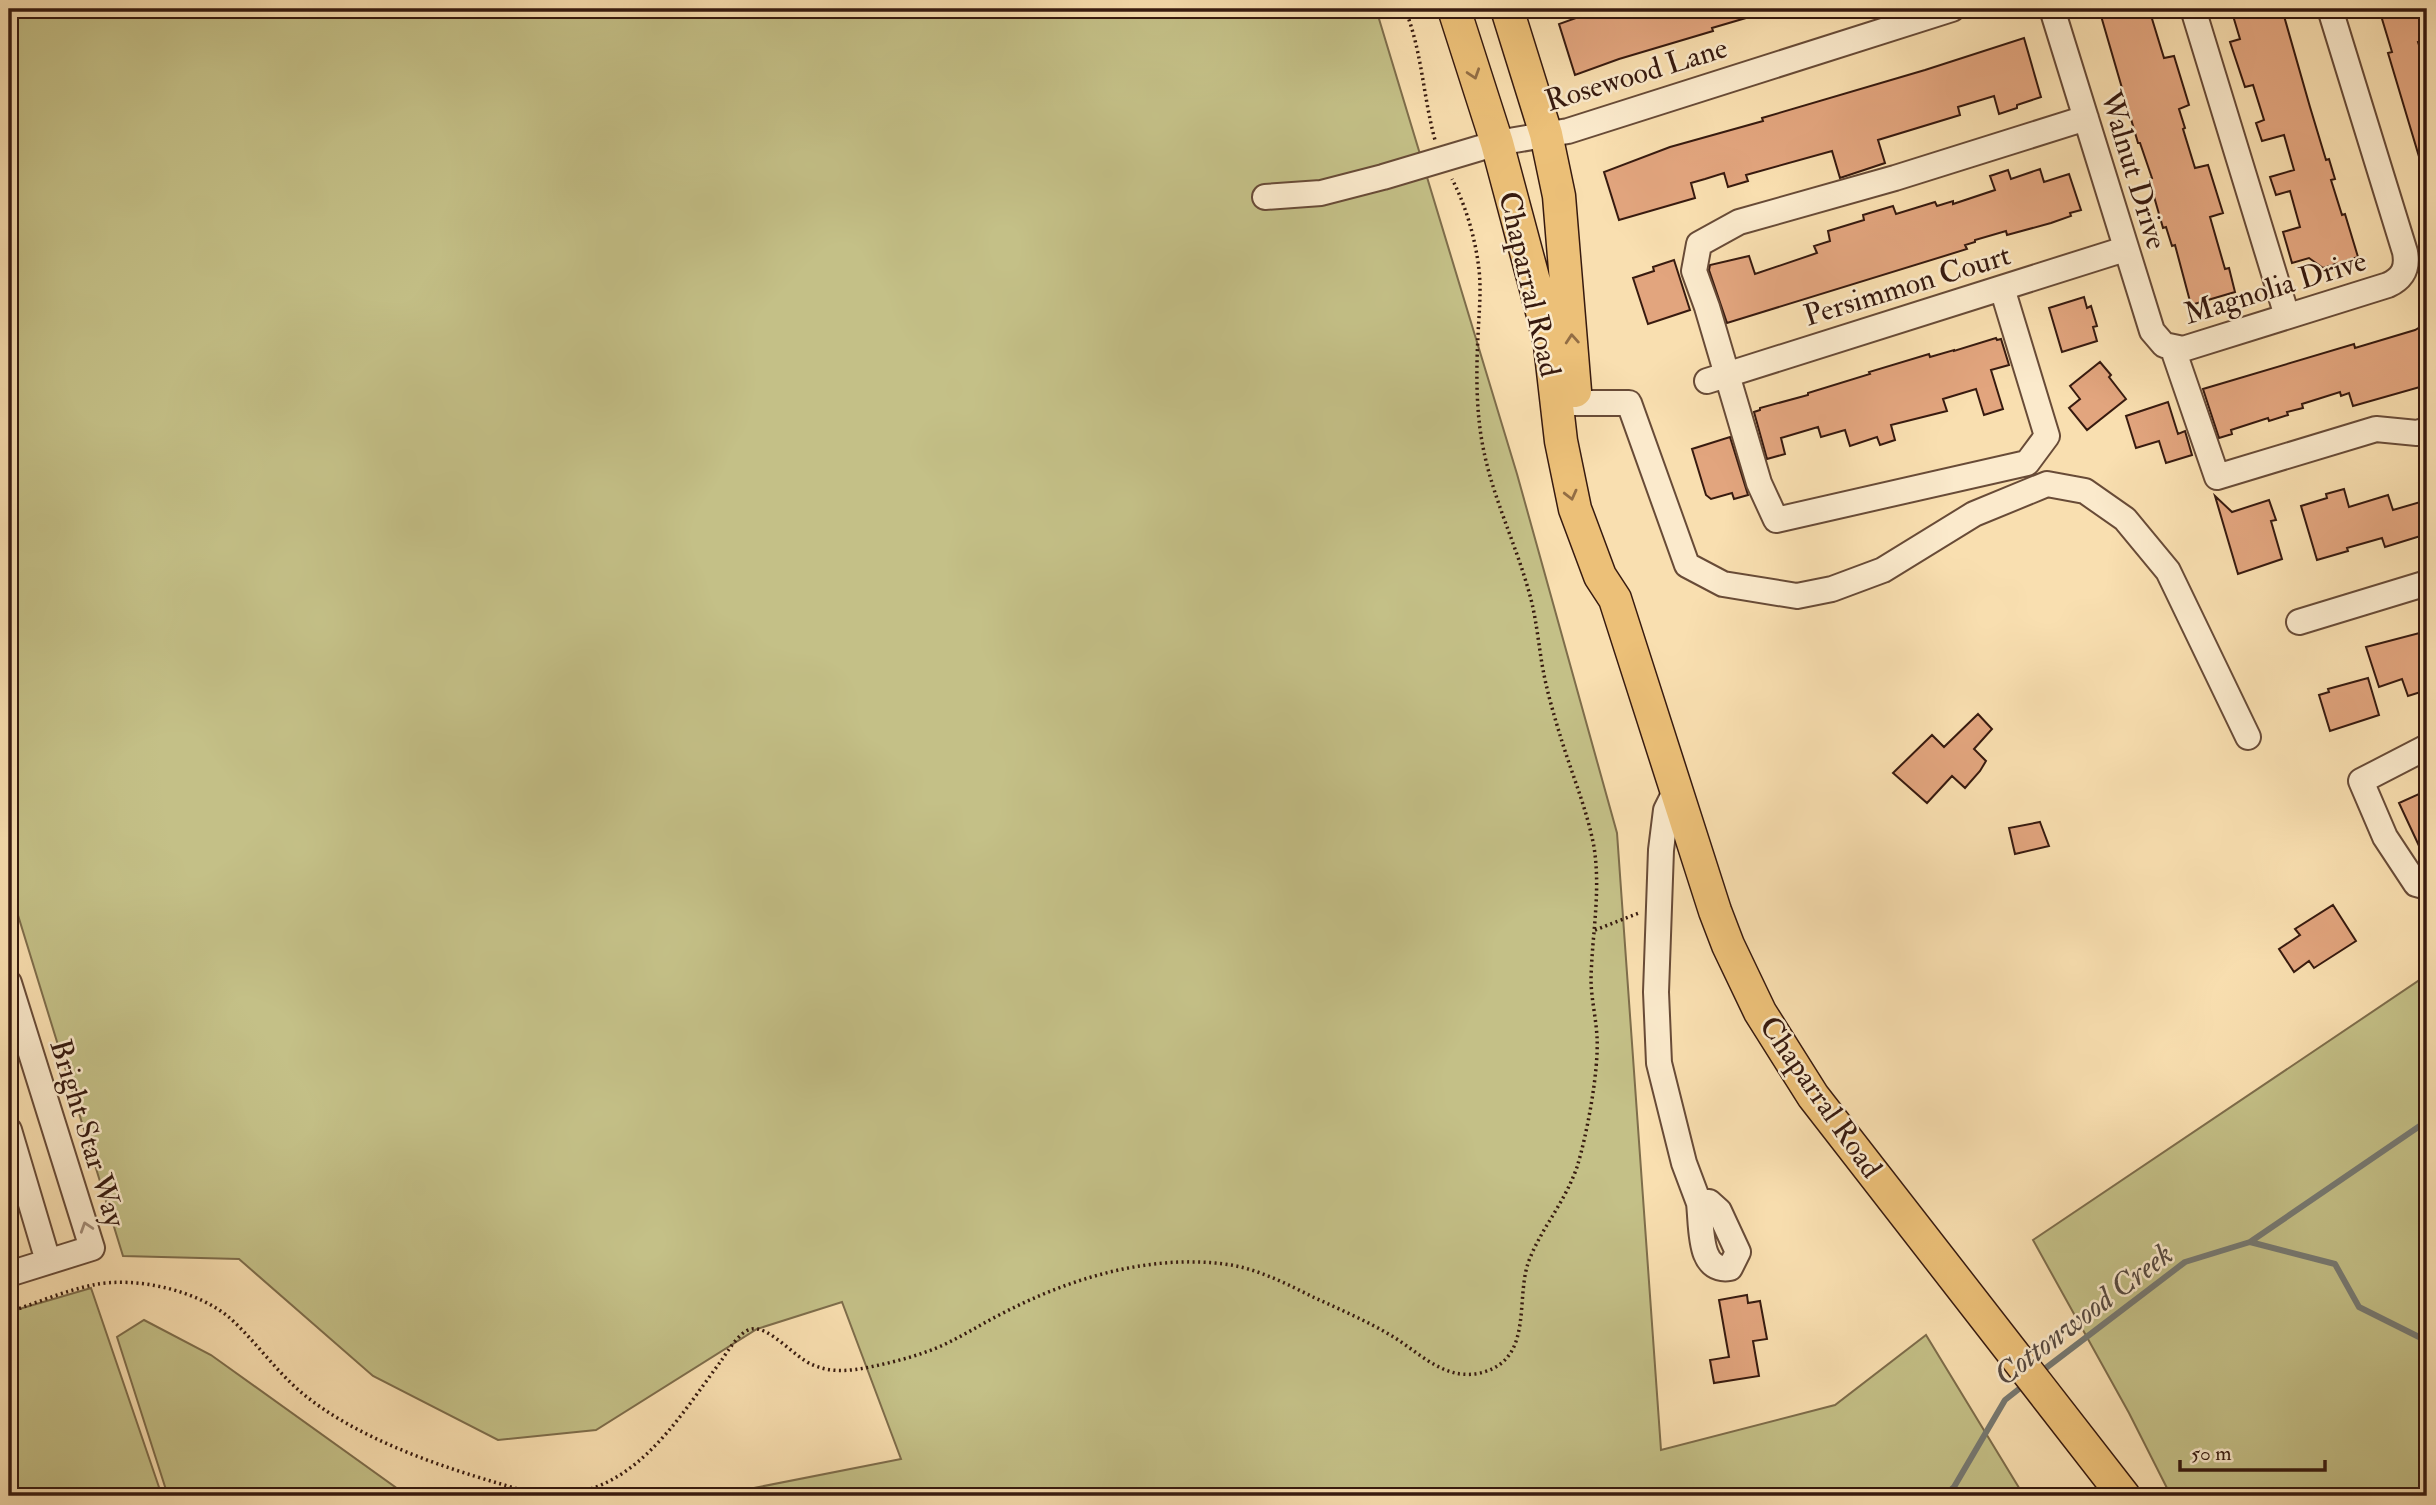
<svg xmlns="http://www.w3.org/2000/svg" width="2436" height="1505" viewBox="0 0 2436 1505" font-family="'IM FELL Double Pica',serif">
<rect width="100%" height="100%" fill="#f9dfb0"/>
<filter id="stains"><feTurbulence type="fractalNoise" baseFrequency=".00286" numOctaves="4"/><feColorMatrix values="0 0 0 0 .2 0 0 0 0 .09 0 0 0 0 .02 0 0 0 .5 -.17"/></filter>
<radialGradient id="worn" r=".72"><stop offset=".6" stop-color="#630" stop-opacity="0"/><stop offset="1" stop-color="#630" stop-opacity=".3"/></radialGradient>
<path fill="#c4c087" stroke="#7e6d4b" stroke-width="2" d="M 9,9 L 1376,9 L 1517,474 L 1617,833 L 1661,1450 L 1835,1405 L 1926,1335 L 2024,1496 L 713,1496 L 901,1459 L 842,1302 L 757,1329 L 596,1430 L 498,1440 L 373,1376 L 239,1259 L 123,1256 L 9,886 Z
M 2427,975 L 2427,1496 L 2171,1496 L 2129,1413 L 2033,1240 Z
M 91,1288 L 162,1496 L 9,1496 L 9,1312 Z
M 144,1320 L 211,1355 L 405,1494 L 419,1496 L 168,1496 L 117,1337 Z"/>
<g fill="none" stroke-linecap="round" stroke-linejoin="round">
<path stroke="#777a73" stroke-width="6" d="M 2250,1242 L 2335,1264 L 2359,1307 L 2427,1341
M 2038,1374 L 2185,1262 L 2250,1242 L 2427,1121
M 1944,1496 L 1954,1487 L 2005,1400 L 2024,1385"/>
</g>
<path fill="#e2a57e" stroke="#371a0f" stroke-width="2" d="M 1601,9 L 1604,9 L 1605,14 L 1622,9 L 1762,9 L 1763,13 L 1712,28 L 1713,31 L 1619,59 L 1575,75 L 1559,24 Z
M 2099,9 L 2149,9 L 2164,58 L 2174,56 L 2189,105 L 2179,109 L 2185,128 L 2183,129 L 2195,168 L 2208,165 L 2223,213 L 2210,217 L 2225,269 L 2229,268 L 2235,292 L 2191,305 L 2175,245 L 2172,246 L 2166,227 L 2163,228 L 2149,179 L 2152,178 L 2140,143 L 2138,143 Z
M 2231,9 L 2282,9 L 2310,107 L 2326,160 L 2329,159 L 2335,179 L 2331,180 L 2342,215 L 2345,214 L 2358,257 L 2323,268 L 2309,258 L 2292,263 L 2283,232 L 2300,227 L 2290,191 L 2276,195 L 2270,177 L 2294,170 L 2284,135 L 2262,141 L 2256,123 L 2264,120 L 2253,85 L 2245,87 L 2230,42 L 2240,39 Z
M 2379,9 L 2427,9 L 2427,40 L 2418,42 L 2427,71 L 2427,170 L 2423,170 L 2388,53 L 2392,52 Z
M 2024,38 L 2041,97 L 2017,105 L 2017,108 L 1999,114 L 1994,96 L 1958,107 L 1960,115 L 1878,140 L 1885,163 L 1840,178 L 1832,151 L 1746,175 L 1748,181 L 1728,187 L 1724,173 L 1705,179 L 1691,183 L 1695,198 L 1619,220 L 1604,172 L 1670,147 L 1763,121 L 1762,118 L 1925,70 Z
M 2040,169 L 2044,182 L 2069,174 L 2081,210 L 2070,213 L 2071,216 L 2051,223 L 2007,235 L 2006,231 L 1975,240 L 1975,242 L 1965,245 L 1967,249 L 1727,323 L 1709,270 L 1710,265 L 1749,256 L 1755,274 L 1817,253 L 1814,246 L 1830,241 L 1828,231 L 1864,220 L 1863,215 L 1893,206 L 1896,214 L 1935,202 L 1937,206 L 1953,201 L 1953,204 L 1995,190 L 1990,176 L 2008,170 L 2011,179 Z
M 1674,260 L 1690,310 L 1648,324 L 1633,278 L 1654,271 L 1653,267 Z
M 2084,297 L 2087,308 L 2091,306 L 2097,326 L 2093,327 L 2097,341 L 2062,352 L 2049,308 Z
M 2427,323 L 2427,385 L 2353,406 L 2349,393 L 2341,396 L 2340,392 L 2302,404 L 2303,408 L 2287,412 L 2288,415 L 2269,421 L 2268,418 L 2231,430 L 2232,434 L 2219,438 L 2203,389 L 2354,344 L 2355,348 L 2415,330 Z
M 1996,338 L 1997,340 L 2001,339 L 2009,365 L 1991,370 L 2003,409 L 1984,415 L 1976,389 L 1943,399 L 1947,411 L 1891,425 L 1895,440 L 1880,445 L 1877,437 L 1850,446 L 1845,430 L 1821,437 L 1818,427 L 1781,438 L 1785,454 L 1767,459 L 1754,412 L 1760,410 L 1760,408 L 1808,395 L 1808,393 L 1870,374 L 1869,372 L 1929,354 L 1930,357 L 1954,350 L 1954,351 Z
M 2100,362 L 2111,375 L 2109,377 L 2126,399 L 2087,430 L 2069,408 L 2080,399 L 2070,386 Z
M 2168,402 L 2178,434 L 2185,431 L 2192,455 L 2166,463 L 2159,441 L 2136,448 L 2126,416 Z
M 1730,437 L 1748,495 L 1734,499 L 1732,493 L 1711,499 L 1706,495 L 1692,449 Z
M 2344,489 L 2349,507 L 2388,495 L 2393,510 L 2427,500 L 2427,534 L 2385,547 L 2382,538 L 2347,548 L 2348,551 L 2317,560 L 2301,506 L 2327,498 L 2326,494 Z
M 2215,496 L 2232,512 L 2269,500 L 2276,520 L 2271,521 L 2282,559 L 2238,574 Z
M 2427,631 L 2427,690 L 2408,696 L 2402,679 L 2379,687 L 2366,647 Z
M 2368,678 L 2379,715 L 2330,731 L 2319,695 L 2329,692 L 2328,689 Z
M 1978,714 L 1992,729 L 1974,749 L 1986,761 L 1980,771 L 1965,788 L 1952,776 L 1927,803 L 1893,773 L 1932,735 L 1944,747 Z
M 2421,793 L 2422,796 L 2427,794 L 2427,863 L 2399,803 Z
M 2040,822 L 2049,846 L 2015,854 L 2009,828 Z
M 2333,905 L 2356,941 L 2314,968 L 2309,961 L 2294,972 L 2279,949 L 2300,935 L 2295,929 Z
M 1747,1295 L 1748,1303 L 1760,1301 L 1767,1339 L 1753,1341 L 1759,1376 L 1714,1383 L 1710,1360 L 1729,1357 L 1719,1300 Z"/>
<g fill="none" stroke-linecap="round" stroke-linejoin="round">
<defs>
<path id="minor" d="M 2052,9 L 2152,331 L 2164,345 L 2183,349 L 2388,285 C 2403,278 2408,268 2405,252 L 2330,9
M 2193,9 L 2287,316
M 1265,197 L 1321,193 L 1383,177 L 1497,143 L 1568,131 L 1952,9
M 2002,288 L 2047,436 L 2027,463 L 1776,520 L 1759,483 L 1707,307 L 1694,271 L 1699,244 L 1739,222 L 1895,178 L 2086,118
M 2173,349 L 2217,477 L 2376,429 L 2417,433 L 2427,430
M 1707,381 L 2125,249
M 1556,403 L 1629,403 L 1687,565 L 1723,584 L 1797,596 L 1832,589 L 1883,570 L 1974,514 L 2047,484 L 2085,491 L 2125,519 L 2168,571 L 2248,737
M 2299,622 L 2427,583
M 2427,747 L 2361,781 L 2385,837 L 2416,884 L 2427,887
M 1676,790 L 1666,810 L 1661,850 L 1656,992 L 1659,1063 L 1684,1163 L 1699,1203 L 1709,1202 L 1719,1211 L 1738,1252 L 1730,1268 C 1698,1273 1702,1228 1699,1203
M 9,983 L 92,1248 L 9,1274
M 9,1130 L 48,1261"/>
<path id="major" d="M 1454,9 L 1497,143 L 1543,315 L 1550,345 L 1561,441 L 1575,509 L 1600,576 L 1615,599 L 1715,911 L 1728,945 L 1760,1012 L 1813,1096 L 2124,1496
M 1507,9 L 1546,134 L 1559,196 L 1575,391"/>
</defs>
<use href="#minor" stroke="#684b37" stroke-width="28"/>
<use href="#major" stroke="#371a0f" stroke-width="35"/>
<path stroke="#371a0f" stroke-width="3.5" stroke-dasharray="2 3.5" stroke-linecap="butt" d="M 1405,9 C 1422,51 1423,96 1435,140
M 1595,930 L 1639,913
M 9,1312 C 36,1303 64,1291 93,1285 C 135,1276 198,1290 231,1319 C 256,1342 276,1371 302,1393 C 355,1437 435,1465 501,1484 C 515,1488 529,1493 543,1494 C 630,1502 677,1420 721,1361 C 728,1351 739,1332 751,1329 C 769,1325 795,1358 813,1365 C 832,1373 850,1371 870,1367 C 894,1362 918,1356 941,1346 C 963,1336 983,1323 1005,1312 C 1073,1277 1154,1253 1231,1265 C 1260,1270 1287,1284 1313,1297 C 1339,1309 1367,1321 1392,1336 C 1412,1348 1431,1367 1455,1373 C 1463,1375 1475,1375 1484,1372 C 1535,1357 1514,1295 1530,1258 C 1543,1226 1565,1202 1577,1167 C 1587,1135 1599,1070 1597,1037 C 1596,1017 1591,998 1591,979 C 1592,934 1601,892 1594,847 C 1587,809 1571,772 1560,735 C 1553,712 1546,688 1542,664 C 1538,640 1536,616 1529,592 C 1516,545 1494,500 1484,452 C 1476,415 1476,374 1478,336 C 1479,311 1482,287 1478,262 C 1474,234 1465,204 1452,179"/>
<use href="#minor" stroke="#fbeacc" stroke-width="24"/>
<use href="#major" stroke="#ecc078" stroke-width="32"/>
</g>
<defs><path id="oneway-chevron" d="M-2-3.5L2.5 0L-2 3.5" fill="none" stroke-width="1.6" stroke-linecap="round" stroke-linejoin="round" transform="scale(1.75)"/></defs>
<g stroke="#926d44">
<use href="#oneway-chevron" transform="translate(1474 74) rotate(72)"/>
<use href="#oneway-chevron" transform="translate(1572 339) rotate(-94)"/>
<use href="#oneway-chevron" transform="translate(1571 495) rotate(76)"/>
</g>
<use stroke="#a38c77" href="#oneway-chevron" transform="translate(86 1227) rotate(-108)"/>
<g text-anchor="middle" stroke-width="5" stroke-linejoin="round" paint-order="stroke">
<g font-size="30" fill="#371a0f" stroke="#fbeacc">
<text transform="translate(1636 74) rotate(-17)" y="10">Rosewood Lane</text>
<text transform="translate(2134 170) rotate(73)" y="10">Walnut Drive</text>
<text transform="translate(1530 284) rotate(77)" y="10">Chaparral Road</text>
<text transform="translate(1907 285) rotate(-17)" y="10">Persimmon Court</text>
<text transform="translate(2275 287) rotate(-17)" y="10">Magnolia Drive</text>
<text transform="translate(1821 1097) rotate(55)" y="10">Chaparral Road</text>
<text transform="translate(88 1133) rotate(73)" y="10">Bright Star Way</text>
</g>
<g font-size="32" font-style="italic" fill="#574a41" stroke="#fbeacc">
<text transform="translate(2083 1314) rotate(-37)" y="11">Cottonwood Creek</text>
</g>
</g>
<rect width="2436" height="1505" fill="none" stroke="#f9dfb0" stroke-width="35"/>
<rect x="10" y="10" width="2415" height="1484" fill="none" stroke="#371a0f" stroke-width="3.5"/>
<rect x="18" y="18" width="2401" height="1470" fill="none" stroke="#371a0f" stroke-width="2"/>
<path d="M2180 1460v10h145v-10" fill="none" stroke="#371a0f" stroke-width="3.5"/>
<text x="2191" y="1460" font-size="21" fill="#371a0f" stroke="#fbeacc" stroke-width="5" paint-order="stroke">50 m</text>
<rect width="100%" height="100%" filter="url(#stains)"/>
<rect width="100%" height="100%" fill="url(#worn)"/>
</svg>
